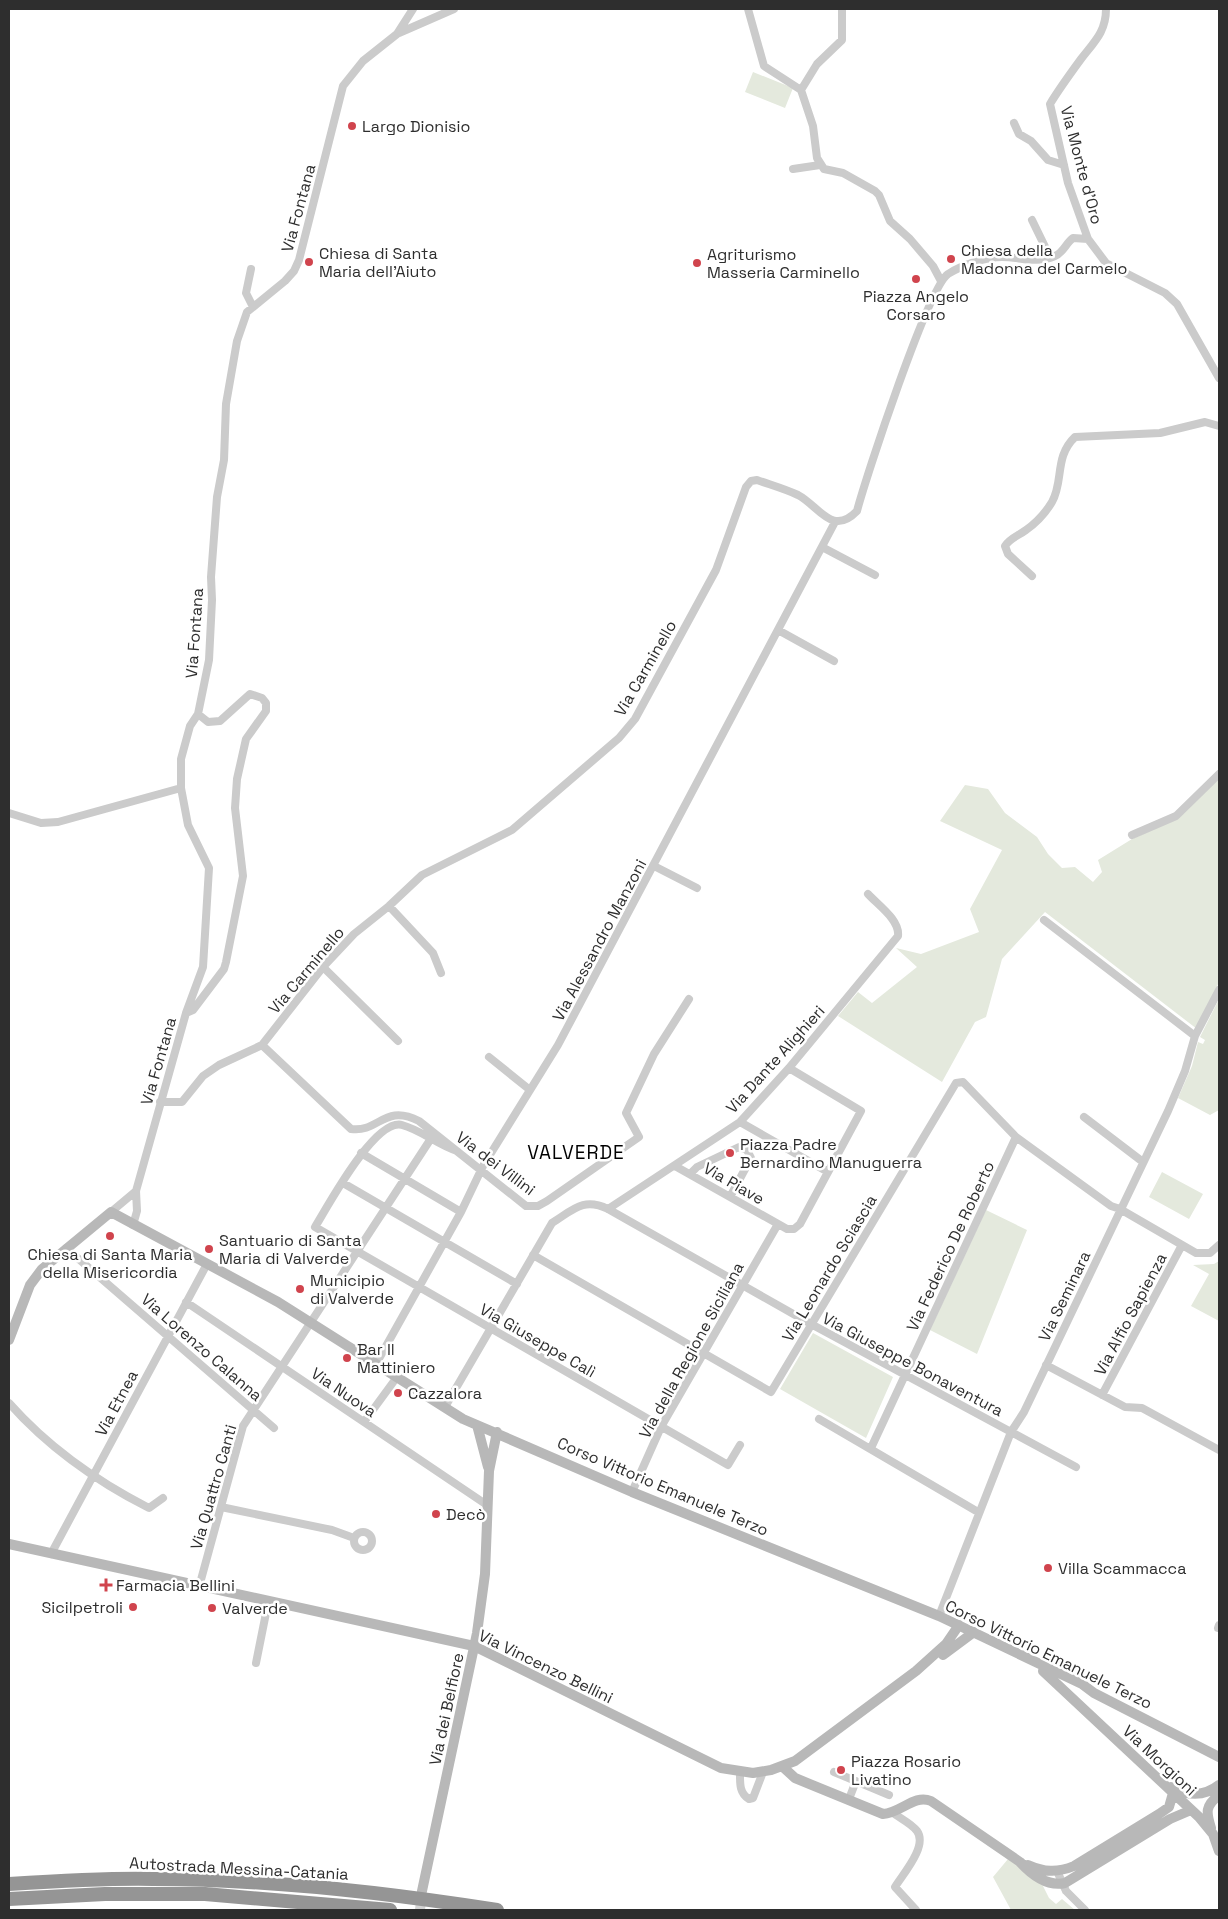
<svg xmlns="http://www.w3.org/2000/svg" width="1228" height="1919" viewBox="0 0 1228 1919" font-family="'Space Grotesk',sans-serif">
<rect width="100%" height="100%" fill="#fff"/>
<path fill="#e4e9dd" d="M 753,72 L 793,88 L 785,108 L 745,92 Z
M 1219,779 L 1219,982 L 1197,1029 L 1045,912 L 1002,959 L 986,1017 L 975,1022 L 942,1082 L 838,1016 L 858,992 L 872,1003 L 917,967 L 896,948 L 921,954 L 979,932 L 970,909 L 1002,850 L 940,821 L 965,785 L 988,789 L 1005,813 L 1037,837 L 1048,854 L 1062,868 L 1075,867 L 1093,882 L 1102,872 L 1098,860 L 1132,839 L 1174,820 Z
M 1219,999 L 1219,1110 L 1210,1115 L 1178,1098 L 1192,1066 L 1198,1042 L 1203,1044 L 1205,1040 L 1200,1037 Z
M 1162,1172 L 1203,1194 L 1189,1219 L 1149,1197 Z
M 986,1210 L 1027,1230 L 977,1354 L 930,1330 Z
M 1219,1261 L 1219,1321 L 1191,1306 L 1209,1274 L 1193,1265 L 1214,1264 Z
M 813,1333 L 893,1377 L 866,1438 L 780,1389 Z
M 1008,1859 L 1041,1882 L 1049,1898 L 1056,1904 L 1062,1899 L 1075,1910 L 1011,1910 L 993,1877 Z"/>
<g fill="none" stroke-linecap="round" stroke-linejoin="round">
<path stroke="#d5d5d5" stroke-width="10" stroke-dasharray="10 5" stroke-linecap="butt" d="M 420,1910 L 422,1892"/>
<path stroke="#cbcbcb" stroke-width="8" d="M 748,9 L 764,66 L 801,90
M 842,9 L 842,40 L 817,64 L 801,90 L 813,126 L 817,158 L 824,169 L 843,173 L 875,191 L 879,195 L 890,221 L 910,239 L 933,266 L 941,281
M 1106,9 C 1106,32 1094,42 1081,59 C 1070,74 1059,89 1050,104 L 1068,183 L 1088,239 L 1106,263 L 1165,293 L 1177,304 L 1219,378
M 399,33 L 454,9
M 1014,123 L 1019,134 L 1031,141 L 1048,160 L 1064,165
M 793,169 L 820,165
M 1032,220 L 1050,257
M 251,269 L 246,293 L 253,307
M 822,547 L 875,575
M 1032,576 L 1008,554 L 1005,546 C 1010,538 1018,536 1026,530 C 1036,523 1046,512 1052,502 C 1064,481 1054,457 1075,437 L 1160,433 L 1205,422 L 1219,426
M 778,630 L 834,661
M 9,813 L 41,823 L 58,822 L 181,788
M 1132,835 L 1176,816 L 1219,774
M 654,866 L 697,888
M 389,906 L 433,953 L 441,973
M 1044,920 L 1195,1036
M 323,967 L 398,1041
M 186,1013 L 203,967 L 209,868 L 188,825 L 181,788 L 181,759 L 190,726 L 198,714
M 262,1045 L 351,1129 C 379,1133 384,1103 419,1121 L 526,1206 L 538,1206 L 547,1201 L 639,1137 L 626,1113 L 654,1054 L 689,999
M 489,1057 L 530,1090
M 160,1102 L 182,1102 L 203,1076 L 219,1065 L 262,1045 L 323,967 L 354,934 L 389,906 L 422,875 L 512,830 L 619,738 L 635,719 L 716,570 L 746,487 L 751,481 L 757,480 C 771,485 785,489 798,495 C 819,506 832,537 857,511 C 866,477 928,288 948,274 C 962,265 986,257 1002,257 C 1020,257 1037,264 1055,256 C 1063,253 1066,243 1073,238 L 1088,239
M 1084,1117 L 1143,1162
M 740,1122 L 828,1172
M 457,1151 C 438,1145 421,1130 402,1125 C 375,1118 328,1206 315,1227 L 728,1465 L 740,1445
M 361,1153 L 461,1212
M 675,1166 L 787,1229 L 794,1229 L 800,1224 L 861,1111 L 789,1068
M 690,1174 L 697,1167 L 739,1147 L 747,1150 L 751,1158 L 730,1197
M 343,1183 L 517,1284
M 608,1209 L 740,1122 L 789,1068 L 898,936 C 900,920 878,905 868,894
M 111,1212 L 136,1191
M 133,1225 L 137,1211 L 136,1191 L 186,1013 L 193,1010 L 224,969 L 226,962 L 243,876 L 235,808 L 237,779 L 246,739 L 266,711 L 266,703 L 262,698 L 250,694 L 220,721 L 208,722 L 198,714 L 209,660 L 212,600 L 211,577 L 217,497 L 224,460 L 226,404 L 237,341 L 247,312 L 285,281 L 294,271 L 299,260 L 343,86 L 363,61 L 397,34 L 413,9
M 66,1248 L 274,1428
M 533,1255 L 771,1392 L 956,1083 L 963,1082 L 1016,1137 L 1111,1206 L 1120,1209 L 1196,1253 L 1210,1253 L 1219,1245
M 186,1302 L 487,1505
M 376,1364 L 461,1212 L 483,1166 L 558,1045 L 835,522
M 1046,1365 L 1125,1407 L 1142,1408 L 1219,1450
M 1102,1395 L 1182,1245
M 9,1403 C 48,1447 96,1481 149,1508 L 163,1498
M 445,1407 L 552,1223 C 573,1210 583,1197 608,1209 L 811,1324 L 1076,1467
M 819,1419 L 978,1512
M 364,1422 L 397,1377
M 871,1448 L 1016,1137
M 632,1492 L 661,1427 L 778,1224
M 221,1507 L 332,1530 L 354,1538
M354 1541a9 9 0 1 1 18 0a9 9 0 1 1-18 0Z
M 51,1554 L 207,1264
M 199,1587 L 243,1426 L 430,1140
M 939,1616 L 1011,1432 L 1024,1412 L 1168,1111 L 1185,1071 L 1195,1036 L 1219,990
M 1218,1628 L 1219,1625
M 256,1663 L 268,1603
M 740,1771 C 740,1783 739,1793 749,1799 L 753,1798 L 763,1772
M 834,1772 L 889,1795
M 849,1799 L 856,1781
M 892,1812 C 899,1818 911,1823 917,1831 C 928,1846 903,1874 895,1887 L 916,1910
M 1057,1871 L 1066,1891 L 1085,1910"/>
<path stroke="#b8b8b8" stroke-width="10" d="M 9,1340 L 30,1285 L 42,1269 L 111,1212 L 278,1302 L 463,1419 L 632,1492 L 939,1616 L 1082,1684 L 1094,1693 L 1219,1757
M 477,1425 L 488,1467
M 9,1544 L 474,1646 L 721,1768 L 753,1773 L 771,1770 L 795,1761 L 916,1671 L 946,1644 L 959,1625
M 943,1655 L 974,1632
M 1043,1671 L 1199,1817 L 1213,1834 L 1219,1851
M 783,1767 L 795,1778 L 883,1814 C 901,1813 914,1794 931,1801 L 1020,1862 C 1031,1874 1047,1887 1065,1883 L 1170,1819 L 1191,1810
M 1171,1787 C 1188,1796 1204,1797 1219,1785
M 1211,1828 C 1206,1812 1205,1806 1219,1795
M 1028,1865 C 1044,1872 1057,1873 1074,1866 L 1159,1814 L 1169,1807 L 1173,1793
M 422,1891 L 477,1633 L 485,1574 L 489,1471 L 497,1432"/>
<path stroke="#959595" stroke-width="14" d="M 9,1884 C 57,1881 105,1878 153,1879 C 268,1879 383,1892 497,1910
M 9,1899 L 105,1894 L 205,1894 L 390,1910"/>
</g>
<g fill="#d0444d" stroke="#fff" stroke-width="2">
<circle cx="352" cy="126" r="5"/>
<circle cx="951" cy="259" r="5"/>
<circle cx="309" cy="262" r="5"/>
<circle cx="697" cy="263" r="5"/>
<circle cx="916" cy="279" r="5"/>
<circle cx="730" cy="1153" r="5"/>
<circle cx="110" cy="1236" r="5"/>
<circle cx="209" cy="1249" r="5"/>
<circle cx="300" cy="1289" r="5"/>
<circle cx="347" cy="1358" r="5"/>
<circle cx="398" cy="1393" r="5"/>
<circle cx="436" cy="1514" r="5"/>
<circle cx="1048" cy="1568" r="5"/>
<path d="M103.5 1577.5h5v5h5v5h-5v5h-5v-5h-5v-5h5z"/>
<circle cx="133" cy="1607" r="5"/>
<circle cx="212" cy="1608" r="5"/>
<circle cx="841" cy="1770" r="5"/>
</g>
<g text-anchor="middle" stroke-width="5" stroke-linejoin="round" paint-order="stroke">
<g font-size="16" fill="#2e2e2e" stroke="#fff" text-anchor="start">
<text x="362" y="132">Largo Dionisio</text>
<text x="961" y="256">Chiesa della<tspan x="961" dy="18">Madonna del Carmelo</tspan></text>
<text x="319" y="259">Chiesa di Santa<tspan x="319" dy="18">Maria dell'Aiuto</tspan></text>
<text x="707" y="260">Agriturismo<tspan x="707" dy="18">Masseria Carminello</tspan></text>
<text x="916" y="302" text-anchor="middle">Piazza Angelo<tspan x="916" dy="18">Corsaro</tspan></text>
<text x="740" y="1150">Piazza Padre<tspan x="740" dy="18">Bernardino Manuguerra</tspan></text>
<text x="219" y="1246">Santuario di Santa<tspan x="219" dy="18">Maria di Valverde</tspan></text>
<text x="110" y="1260" text-anchor="middle">Chiesa di Santa Maria<tspan x="110" dy="18">della Misericordia</tspan></text>
<text x="310" y="1286">Municipio<tspan x="310" dy="18">di Valverde</tspan></text>
<text x="357" y="1355">Bar Il<tspan x="357" dy="18">Mattiniero</tspan></text>
<text x="408" y="1399">Cazzalora</text>
<text x="446" y="1520">Decò</text>
<text x="1058" y="1574">Villa Scammacca</text>
<text x="116" y="1591">Farmacia Bellini</text>
<text x="123" y="1613" text-anchor="end">Sicilpetroli</text>
<text x="222" y="1614">Valverde</text>
<text x="851" y="1767">Piazza Rosario<tspan x="851" dy="18">Livatino</tspan></text>
</g>
<g font-size="16" fill="#2e2e2e" stroke="#fff">
<text transform="translate(1082 165) rotate(75)" y="6">Via Monte d'Oro</text>
<text transform="translate(298 208) rotate(-75)" y="6">Via Fontana</text>
<text transform="translate(194 633) rotate(-86)" y="6">Via Fontana</text>
<text transform="translate(645 668) rotate(-60)" y="6">Via Carminello</text>
<text transform="translate(599 940) rotate(-62)" y="6">Via Alessandro Manzoni</text>
<text transform="translate(306 970) rotate(-50)" y="6">Via Carminello</text>
<text transform="translate(775 1059) rotate(-48)" y="6">Via Dante Alighieri</text>
<text transform="translate(158 1061) rotate(-74)" y="6">Via Fontana</text>
<text transform="translate(496 1163) rotate(37)" y="6">Via dei Villini</text>
<text transform="translate(734 1183) rotate(30)" y="6">Via Piave</text>
<text transform="translate(950 1246) rotate(-65)" y="6">Via Federico De Roberto</text>
<text transform="translate(829 1268) rotate(-59)" y="6">Via Leonardo Sciascia</text>
<text transform="translate(1064 1296) rotate(-64)" y="6">Via Seminara</text>
<text transform="translate(1130 1314) rotate(-62)" y="6">Via Alfio Sapienza</text>
<text transform="translate(538 1340) rotate(30)" y="6">Via Giuseppe Calì</text>
<text transform="translate(202 1347) rotate(41)" y="6">Via Lorenzo Calanna</text>
<text transform="translate(691 1350) rotate(-61)" y="6">Via della Regione Siciliana</text>
<text transform="translate(913 1364) rotate(28)" y="6">Via Giuseppe Bonaventura</text>
<text transform="translate(344 1392) rotate(34)" y="6">Via Nuova</text>
<text transform="translate(116 1403) rotate(-62)" y="6">Via Etnea</text>
<text transform="translate(663 1486) rotate(23)" y="6">Corso Vittorio Emanuele Terzo</text>
<text transform="translate(213 1487) rotate(-74)" y="6">Via Quattro Canti</text>
<text transform="translate(1049 1654) rotate(26)" y="6">Corso Vittorio Emanuele Terzo</text>
<text transform="translate(546 1666) rotate(26)" y="6">Via Vincenzo Bellini</text>
<text transform="translate(446 1709) rotate(-78)" y="6">Via dei Belfiore</text>
<text transform="translate(1160 1760) rotate(43)" y="6">Via Morgioni</text>
<text transform="translate(239 1868) rotate(3)" y="6">Autostrada Messina-Catania</text>
</g>
<g font-size="19" letter-spacing="1" fill="#000" stroke="#fff">
<text x="576" y="1159">VALVERDE</text>
</g>
</g>
<rect width="1228" height="1919" fill="none" stroke="#2e2e2e" stroke-width="20"/>
</svg>
